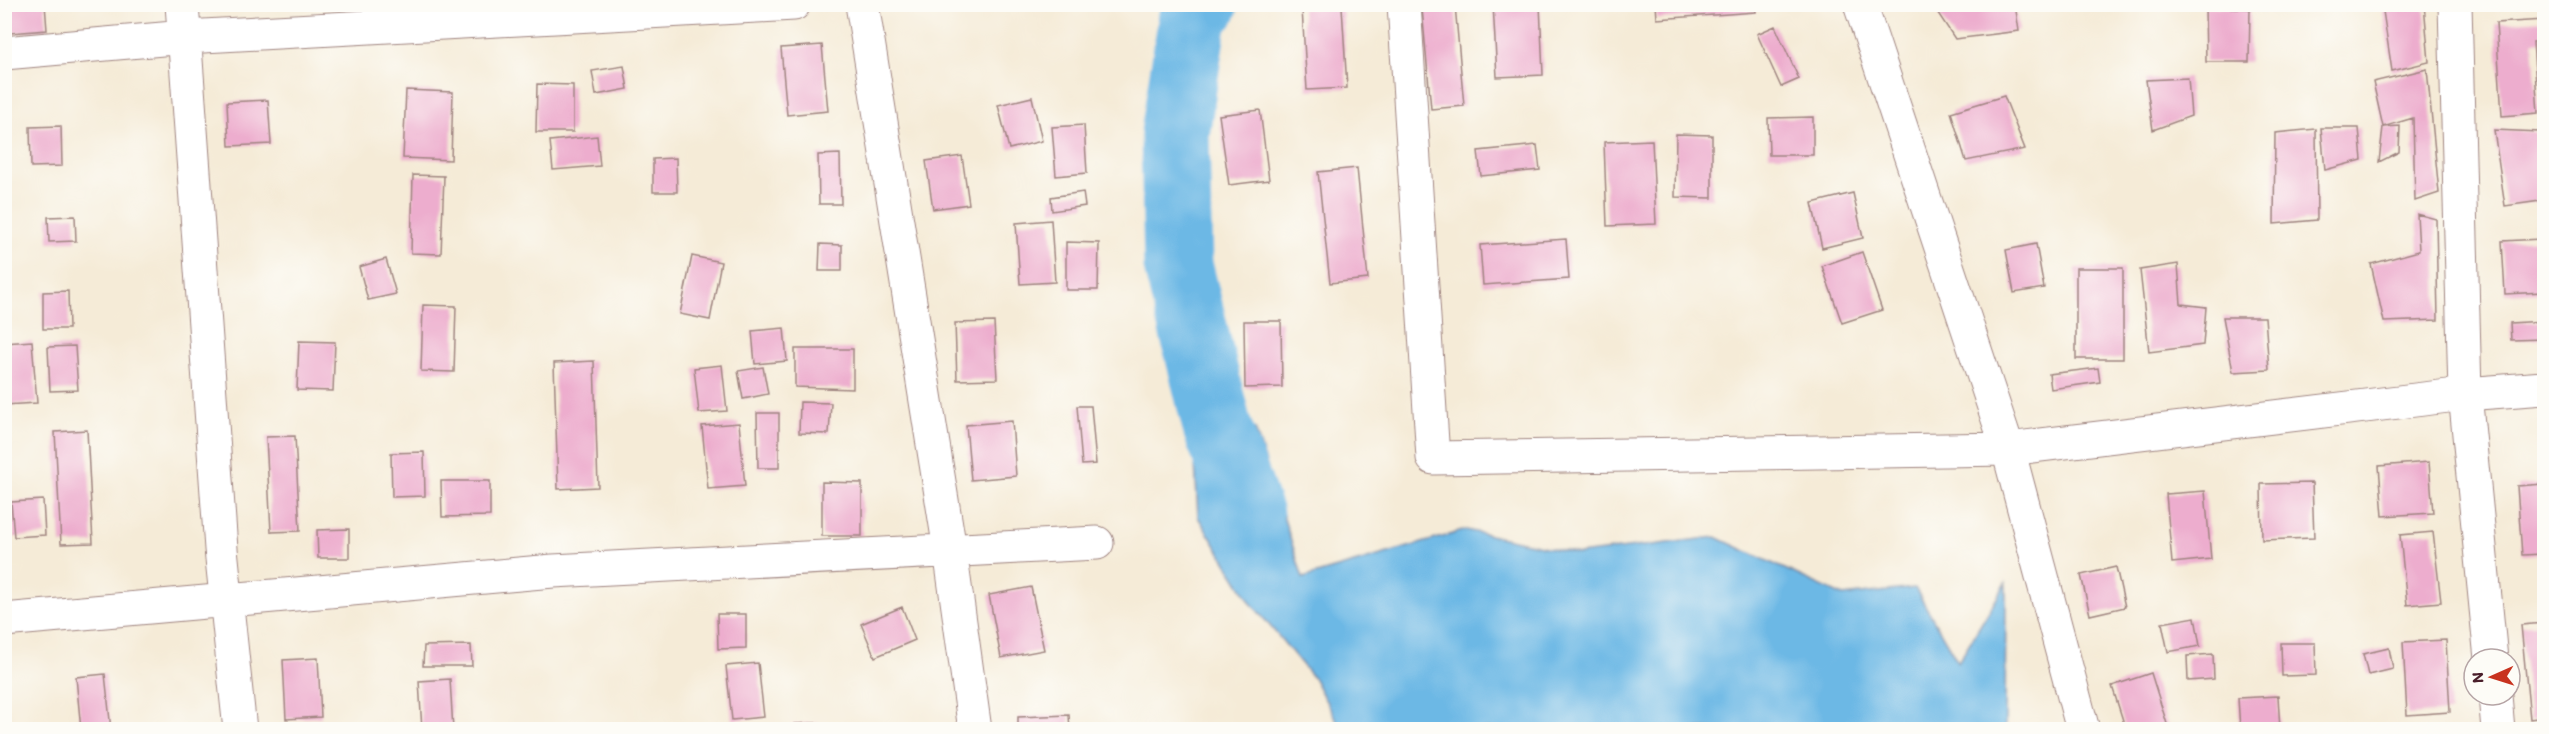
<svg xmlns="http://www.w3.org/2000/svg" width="2549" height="734" viewBox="0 0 2549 734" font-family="Itim,sans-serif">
<rect width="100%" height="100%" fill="#fdfcf7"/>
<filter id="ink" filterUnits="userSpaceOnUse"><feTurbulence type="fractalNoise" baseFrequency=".0167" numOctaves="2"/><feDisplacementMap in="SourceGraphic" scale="12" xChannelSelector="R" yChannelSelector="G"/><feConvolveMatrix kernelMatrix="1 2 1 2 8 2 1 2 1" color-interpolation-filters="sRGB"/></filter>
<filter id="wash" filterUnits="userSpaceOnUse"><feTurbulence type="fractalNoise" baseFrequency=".008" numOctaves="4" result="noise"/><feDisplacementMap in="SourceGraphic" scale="24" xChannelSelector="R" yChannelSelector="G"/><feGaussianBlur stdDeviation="1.35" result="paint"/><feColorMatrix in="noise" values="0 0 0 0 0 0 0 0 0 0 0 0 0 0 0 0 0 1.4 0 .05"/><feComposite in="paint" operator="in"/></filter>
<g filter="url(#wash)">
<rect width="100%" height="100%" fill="#f5ebd7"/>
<path fill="#6cb8e5" stroke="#5b6c88" stroke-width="1.5" d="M 1193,425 L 1255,429 L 1303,578 L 1466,530 L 1579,554 L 1716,537 L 1843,596 L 1915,588 L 1958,662 L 2006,583 L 2005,729 L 1341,729 L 1314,679 L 1251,603 L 1198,517 Z"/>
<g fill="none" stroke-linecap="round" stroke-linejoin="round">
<path stroke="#6cb8e5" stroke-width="69" d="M 1204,4 L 1194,10 L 1175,134 L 1178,265 L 1217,427 L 1249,515"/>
</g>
<g id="blocks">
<path fill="#edadce" d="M 8,4 L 45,4 L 47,30 L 10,33 Z
M 1493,4 L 1540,4 L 1543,75 L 1497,77 Z
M 1656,4 L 1755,4 L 1756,12 L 1657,19 Z
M 1932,4 L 2015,4 L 2019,31 L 1955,39 Z
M 2399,4 L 2424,4 L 2429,62 L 2392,71 L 2383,11 Z
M 1455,5 L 1464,106 L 1431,109 L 1422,8 Z
M 2205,6 L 2250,9 L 2249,62 L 2206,62 Z
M 1342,7 L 1347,88 L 1307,90 L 1302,9 Z
M 2544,20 L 2544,41 L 2533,42 L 2538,113 L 2502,116 L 2496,23 Z
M 1775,26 L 1799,79 L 1781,87 L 1757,34 Z
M 822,45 L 828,111 L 787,115 L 781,48 Z
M 624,66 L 628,89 L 596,95 L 592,71 Z
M 2427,69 L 2439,193 L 2415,201 L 2413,118 L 2383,127 L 2373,82 Z
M 2188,78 L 2191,116 L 2153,130 L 2146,80 Z
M 537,84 L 573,85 L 573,132 L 536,132 Z
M 406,90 L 453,92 L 451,160 L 403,158 Z
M 2004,96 L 2025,149 L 1966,161 L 1951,112 Z
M 1032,97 L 1042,141 L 1009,149 L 998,105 Z
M 268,100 L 271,144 L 229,146 L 227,102 Z
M 1260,110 L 1269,180 L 1229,185 L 1219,115 Z
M 1813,117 L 1813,155 L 1769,155 L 1768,118 Z
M 1084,125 L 1087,173 L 1056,176 L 1052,127 Z
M 61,126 L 62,166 L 31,167 L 30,127 Z
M 2400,126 L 2399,152 L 2379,162 L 2383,127 Z
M 2321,128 L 2359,128 L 2362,160 L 2325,170 Z
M 2316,129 L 2317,220 L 2274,224 L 2275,133 Z
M 2494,130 L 2540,132 L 2540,201 L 2505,206 Z
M 1676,134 L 1712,135 L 1712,198 L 1675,197 Z
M 597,136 L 600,166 L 553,170 L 550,141 Z
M 1652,140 L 1656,224 L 1607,226 L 1604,142 Z
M 1537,145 L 1540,170 L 1481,176 L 1478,151 Z
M 840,154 L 841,204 L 819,204 L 818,155 Z
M 962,156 L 969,204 L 933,209 L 926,161 Z
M 676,158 L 677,192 L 653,192 L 653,159 Z
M 1357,168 L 1368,279 L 1330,283 L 1318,172 Z
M 413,175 L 444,176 L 441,254 L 411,253 Z
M 1083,192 L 1085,206 L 1052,211 L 1051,197 Z
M 1853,193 L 1863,238 L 1822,248 L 1812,203 Z
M 2417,214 L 2436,219 L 2438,320 L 2384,322 L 2371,264 L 2419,251 Z
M 75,216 L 76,241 L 49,242 L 48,217 Z
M 1051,220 L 1055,282 L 1020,284 L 1016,223 Z
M 1566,239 L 1569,279 L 1483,285 L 1480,245 Z
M 2541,239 L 2543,292 L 2505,294 L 2502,241 Z
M 1066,242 L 1099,243 L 1098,290 L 1066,290 Z
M 820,244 L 842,245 L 842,271 L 819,271 Z
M 2036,244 L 2044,288 L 2014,293 L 2006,250 Z
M 1862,252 L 1882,310 L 1842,323 L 1822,266 Z
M 692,256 L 721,262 L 710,320 L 680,314 Z
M 386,259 L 396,294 L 368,300 L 359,267 Z
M 2178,264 L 2181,304 L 2206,307 L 2203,345 L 2149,352 L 2140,270 Z
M 2076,268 L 2123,268 L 2123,359 L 2076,359 Z
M 68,291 L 69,329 L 43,329 L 43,292 Z
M 423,305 L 456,306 L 454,372 L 421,371 Z
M 2223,317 L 2265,317 L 2269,370 L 2233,372 Z
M 1244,321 L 1281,321 L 1282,387 L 1245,388 Z
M 2544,321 L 2544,339 L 2511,340 L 2510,323 Z
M 994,322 L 997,379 L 957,380 L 955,323 Z
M 784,328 L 787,361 L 755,364 L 752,331 Z
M 32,341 L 37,403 L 4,405 L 4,343 Z
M 299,341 L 335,342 L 333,391 L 297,390 Z
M 75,346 L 78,390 L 50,391 L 48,347 Z
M 795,349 L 853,349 L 853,389 L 795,387 Z
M 594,361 L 598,487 L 558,489 L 554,363 Z
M 722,365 L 727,411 L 699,413 L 694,368 Z
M 763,367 L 768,394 L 743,399 L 738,371 Z
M 2098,368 L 2100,382 L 2051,389 L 2049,374 Z
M 800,402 L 831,403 L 829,434 L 799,433 Z
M 1077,406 L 1091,406 L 1096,464 L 1082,465 Z
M 757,413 L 779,413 L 779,468 L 758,468 Z
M 1012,421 L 1016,476 L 971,480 L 966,425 Z
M 739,423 L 745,486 L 708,489 L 702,426 Z
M 87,430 L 93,543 L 61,544 L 55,432 Z
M 295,436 L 300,531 L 271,532 L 266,437 Z
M 424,452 L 425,496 L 392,497 L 391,453 Z
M 2429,462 L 2433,513 L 2383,516 L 2379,466 Z
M 441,481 L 490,481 L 490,516 L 442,517 Z
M 822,482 L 862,483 L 862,536 L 822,536 Z
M 2312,483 L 2314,538 L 2262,540 L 2261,484 Z
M 2544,484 L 2544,554 L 2522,555 L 2517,486 Z
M 2205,491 L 2211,559 L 2172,563 L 2166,494 Z
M 43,500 L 45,535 L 14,537 L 11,502 Z
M 349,529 L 349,558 L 318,558 L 317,530 Z
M 2433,532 L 2441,602 L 2407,605 L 2400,535 Z
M 2116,567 L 2125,607 L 2090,615 L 2081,575 Z
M 1031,587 L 1044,650 L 1001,658 L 989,595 Z
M 902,607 L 915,640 L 875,657 L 861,624 Z
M 717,614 L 746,614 L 746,648 L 718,649 Z
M 2195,617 L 2200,646 L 2168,652 L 2162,623 Z
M 2544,623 L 2544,717 L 2530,719 L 2521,625 Z
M 2446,640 L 2450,712 L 2407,715 L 2403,642 Z
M 2281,643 L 2315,643 L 2316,675 L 2282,676 Z
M 471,645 L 472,666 L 423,666 L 424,646 Z
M 2389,648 L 2393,669 L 2368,675 L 2363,654 Z
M 2213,654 L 2214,679 L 2188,681 L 2187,656 Z
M 318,658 L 321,717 L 286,719 L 283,660 Z
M 758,663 L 764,717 L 732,720 L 726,666 Z
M 2151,673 L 2168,727 L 2126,730 L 2112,686 Z
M 105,674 L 111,730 L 81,730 L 76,677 Z
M 450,679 L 453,730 L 422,730 L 419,681 Z
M 2278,696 L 2280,730 L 2240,730 L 2238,698 Z
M 1069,715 L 1070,730 L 1018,730 L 1018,717 Z
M 818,723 L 819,730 L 794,730 L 794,724 Z"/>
</g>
</g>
<g filter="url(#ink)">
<use href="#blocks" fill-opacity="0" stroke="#a08581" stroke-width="1.5"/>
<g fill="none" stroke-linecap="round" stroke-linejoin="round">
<defs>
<path id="street" d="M 182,4 L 221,549 L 240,730
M 862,4 L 950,550 L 975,730
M 1404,4 L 1433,458 L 2008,449 L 2465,394 L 2544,388
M 1860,4 L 2008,449 L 2083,730
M 2455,4 L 2465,394 L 2491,659
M 4,53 L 185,37 L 794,4
M 4,620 L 553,571 L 1097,543
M 2495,695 L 2498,730"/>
</defs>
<use href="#street" stroke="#a08581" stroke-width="35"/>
<use href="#street" stroke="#fff" stroke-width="33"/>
</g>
</g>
<rect width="2549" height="734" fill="none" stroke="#fdfcf7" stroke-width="24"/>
<g transform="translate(2492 677) rotate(267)"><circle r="28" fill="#fdfcf7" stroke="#b5a4a5" stroke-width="1.5"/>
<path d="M0-4.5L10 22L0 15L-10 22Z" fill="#c8321e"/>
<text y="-9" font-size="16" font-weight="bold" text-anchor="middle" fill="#4a1f2b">N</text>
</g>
</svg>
